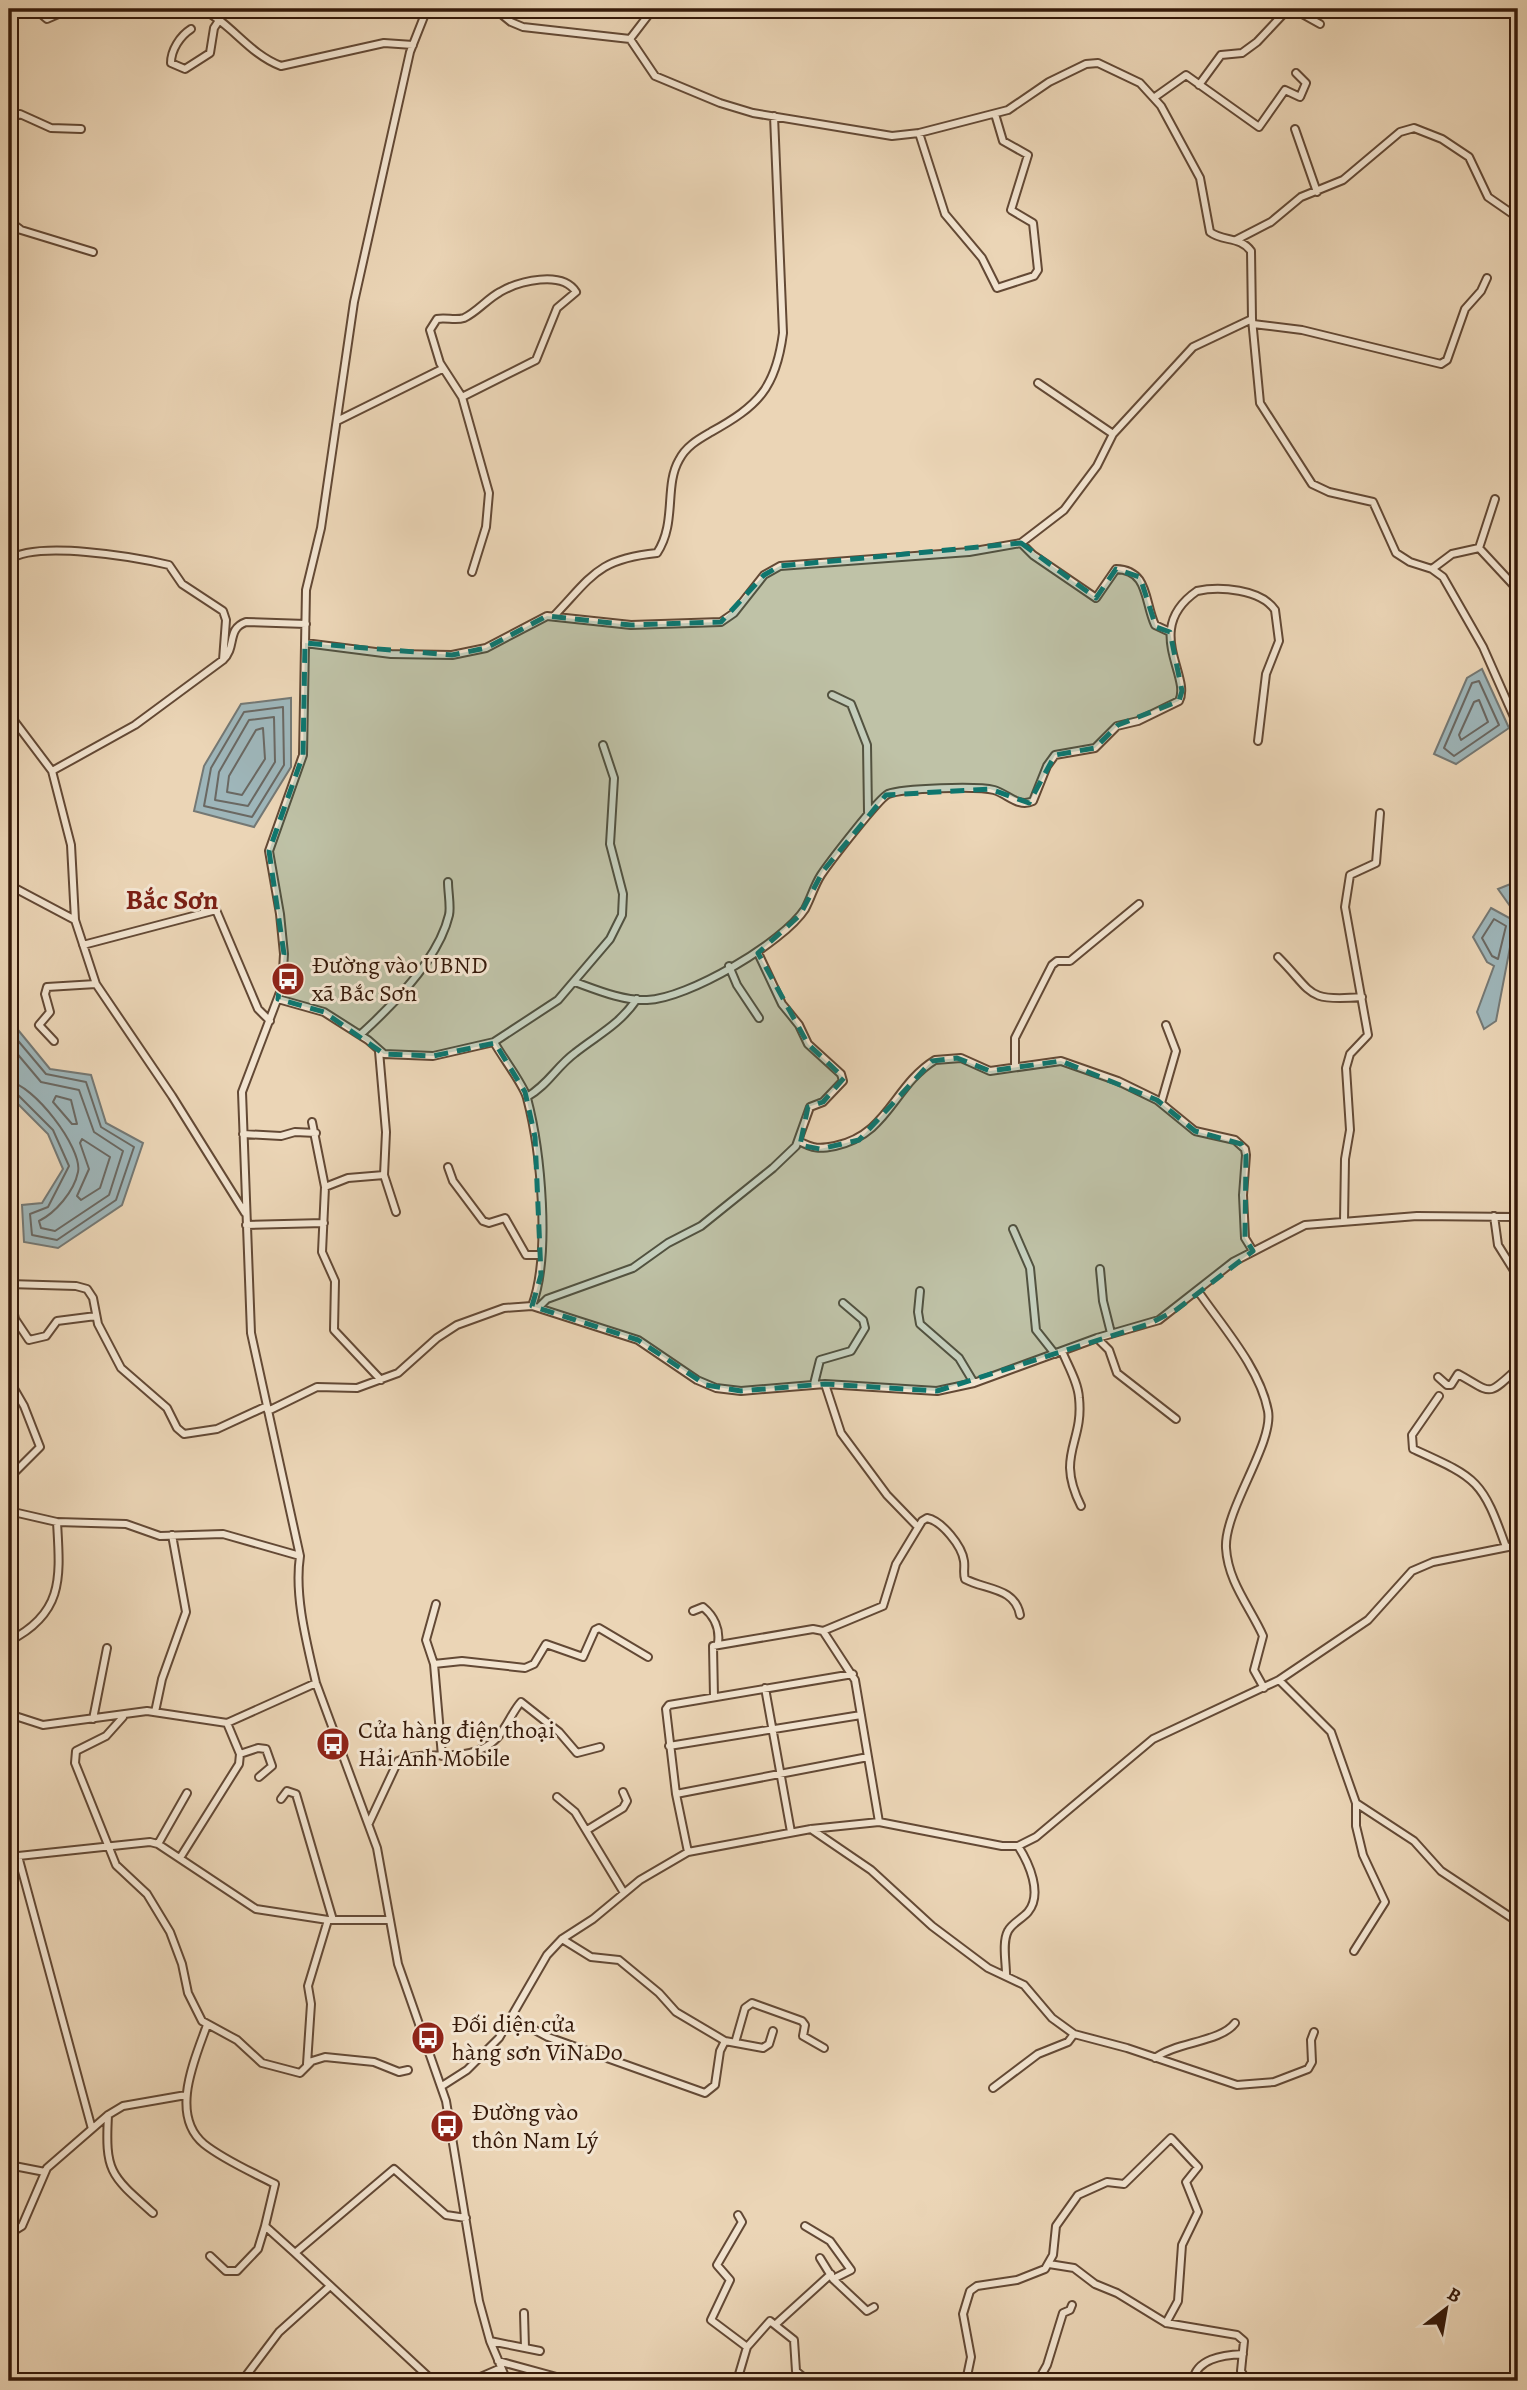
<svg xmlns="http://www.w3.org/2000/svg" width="1527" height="2390" viewBox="0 0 1527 2390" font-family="Alegreya,serif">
<rect width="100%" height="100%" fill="#ebd5b6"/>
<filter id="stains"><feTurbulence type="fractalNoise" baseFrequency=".00286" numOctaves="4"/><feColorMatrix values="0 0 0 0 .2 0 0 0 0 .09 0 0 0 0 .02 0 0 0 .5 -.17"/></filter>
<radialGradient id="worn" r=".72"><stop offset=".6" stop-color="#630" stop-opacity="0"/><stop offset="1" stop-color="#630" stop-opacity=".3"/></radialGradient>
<path fill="#9eb6ba" stroke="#747874" stroke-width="2" d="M 1482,669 L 1509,728 L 1456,764 L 1434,754 L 1467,678 Z
M 291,698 L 291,767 L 254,827 L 194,811 L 204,766 L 241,704 Z
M 1518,881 L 1518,911 L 1510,906 L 1498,889 Z
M 1491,908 L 1515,921 L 1496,1021 L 1484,1029 L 1477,1012 L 1494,966 L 1487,962 L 1473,937 Z
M 9,977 L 14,1025 L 50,1069 L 91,1075 L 106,1123 L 143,1143 L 122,1205 L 58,1248 L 24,1242 L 22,1205 L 42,1203 L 63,1169 L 48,1134 L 9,1095 Z"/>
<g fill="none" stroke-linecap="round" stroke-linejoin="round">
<path stroke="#6a6862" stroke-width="2" d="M 1479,681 L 1499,725 L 1454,756 L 1444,748 L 1472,683 Z
M 1479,700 L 1488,722 L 1461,740 L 1459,735 L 1474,702 Z
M 283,707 L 284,765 L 252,817 L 204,806 L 211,768 L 244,712 Z
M 274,717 L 275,762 L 248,806 L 215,800 L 219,772 L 249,720 Z
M 263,728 L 265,759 L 242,795 L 227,792 L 229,776 L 256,730 Z
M 1494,919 L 1506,926 L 1498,959 L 1492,956 L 1482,938 Z
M 9,1030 L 46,1074 L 86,1082 L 101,1127 L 134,1147 L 116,1200 L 57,1240 L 32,1235 L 30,1214 L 48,1207 L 69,1166 L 53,1130 L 16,1093 L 9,1091
M 9,1044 L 41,1082 L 79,1090 L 94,1132 L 123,1151 L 109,1195 L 55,1231 L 41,1228 L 39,1221 C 55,1213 74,1192 78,1172 C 83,1148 32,1083 9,1082
M 56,1096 L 71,1100 L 77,1124 L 72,1124 L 53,1102 Z
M 82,1139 L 110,1157 L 100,1188 L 81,1200 L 77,1196 L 89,1169 L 80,1143 Z"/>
<defs>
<path id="minor" d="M 35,9 L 47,19 L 70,9
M 202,9 C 232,24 249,54 281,66 L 384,43 L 413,45
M 427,9 L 410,52 L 354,302 L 321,528 L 306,590 L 303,755 L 269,851 L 280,914 L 284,954 L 282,987 L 242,1092 L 251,1333 L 300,1556 C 294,1596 307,1644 316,1683 L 377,1848 L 398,1964 L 446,2101 L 479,2301 L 490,2341 L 507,2381
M 495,9 L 511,22 L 523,27 L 630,39 L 653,9
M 1293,9 L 1320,24
M 1474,9 L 1475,12
M 191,29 C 180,36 171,50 171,63 L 185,69 L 210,53 L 214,28 L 220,19
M 630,39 L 655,76 L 720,103 L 753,113 L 892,136 L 919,133 L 1008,110 L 1049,82 L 1086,64 L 1098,63 L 1140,83 L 1161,106 L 1200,178 L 1210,232 C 1223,242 1240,236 1251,251 L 1252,319 L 1260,403 L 1312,484 L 1329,492 L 1373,502 L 1396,553 L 1410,562 L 1432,569 L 1443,577 L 1483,647 L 1518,726
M 1199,85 L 1221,55 L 1242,53 L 1257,42 L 1288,9
M 1155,97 L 1186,75 L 1259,127 L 1285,90 L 1300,97 L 1306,83 L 1296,73
M 9,117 L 20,114 L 51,128 L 81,129
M 1295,129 L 1317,192
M 919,133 L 945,214 L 982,258 L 997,288 L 1034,276 L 1038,270 L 1033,223 L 1011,210 L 1028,155 L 1003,141 L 995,114
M 9,221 L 21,230 L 93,252
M 1236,240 L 1271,222 L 1301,197 L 1343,180 L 1400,132 L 1414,128 L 1442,139 L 1469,157 L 1488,197 L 1514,215 L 1517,221 L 1514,240
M 1253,324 L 1302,330 L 1441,364 L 1447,360 L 1465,309 L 1481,291 L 1487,278
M 1038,383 L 1113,434
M 462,397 L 536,360 L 557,308 L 576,292 C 562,270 519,281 500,292 C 487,299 477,312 464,318 C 455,321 446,317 437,319 L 430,330 L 440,363 L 462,397 L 489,493 L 486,527 L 472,572
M 337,421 L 442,369
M 1021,543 L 1033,555 L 1096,598 L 1116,569 C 1149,570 1144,601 1155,625 L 1170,632
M 1479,548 L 1495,499
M 9,560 C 36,540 135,557 169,565 L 182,584 L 223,611 L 226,620 L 223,660
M 1432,569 L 1452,554 L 1479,548 L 1518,590
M 554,616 C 593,575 598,559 657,553 C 677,523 664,486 679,460 C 686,446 699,439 711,432 C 758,406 776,388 783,333 L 774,116
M 305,643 L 391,654 L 452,655 L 486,648 L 547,616 L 631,625 L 721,622 L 734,613 L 764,575 L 780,566 L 969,552 L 1021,543 L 1064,510 L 1097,466 L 1113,434 L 1193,347 L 1252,319
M 832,695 L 851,704 L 867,745 L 868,812
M 9,714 L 52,771 L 71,845 L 75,920 L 96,984 L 172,1096 L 245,1213
M 52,771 L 135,725 L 223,660 C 237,647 226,629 246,622 L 306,624
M 9,885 L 75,920
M 83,945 L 216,910 L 258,1009 L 270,1021
M 1278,957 C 1314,993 1305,1002 1362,997
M 729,966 L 737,985 L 759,1018
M 575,982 C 597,990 623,1001 647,1000 C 687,999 783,943 805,909 C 811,898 814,886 821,875 C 829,863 878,799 888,794 C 903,788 978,786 994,790 C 1008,794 1018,808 1033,801 L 1047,766 L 1055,755 L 1095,748 L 1117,726 L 1138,721 L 1179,701 C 1192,676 1142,629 1197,591 C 1219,586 1261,589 1275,610 L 1279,641 L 1266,674 L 1258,741
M 278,999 L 324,1012 L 368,1040 L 384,1054 L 433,1056 L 494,1042 L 558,1000 L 610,939 L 622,915 L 623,894 L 610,844 L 614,778 L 603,745
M 360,1035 C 392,1006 439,958 449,915 C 451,907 448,892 448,882
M 54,1041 L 39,1025 L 50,1012 L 45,994 L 47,987 L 96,984
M 494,1042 C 502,1057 524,1085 527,1098 C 541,1151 551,1255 532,1306
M 379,1051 L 386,1132 L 384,1175 L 396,1212
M 1015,1066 L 1015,1038 L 1052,965 L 1057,961 L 1070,961 L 1139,904
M 527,1097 C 549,1084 556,1067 575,1053 C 599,1034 618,1026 637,999
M 1161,1103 L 1176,1051 L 1166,1025
M 312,1122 L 325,1187 L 322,1252 L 335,1281 L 334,1330 L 381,1380
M 243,1134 L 281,1136 L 295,1132 L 316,1133
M 799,1141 C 813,1149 820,1149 835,1146 C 889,1134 893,1086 935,1060 L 961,1058 L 990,1071 L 1061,1061 L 1118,1081 L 1157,1100 L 1195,1131 L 1235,1140 L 1245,1149 L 1246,1155 L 1243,1195 L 1245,1238 L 1253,1251
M 448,1167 L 453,1181 L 483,1221 L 489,1223 L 505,1218 L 526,1255 L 541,1255
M 325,1187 L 348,1178 L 384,1175
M 1494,1216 L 1498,1245 L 1518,1277
M 1514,1216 L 1518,1180
M 1344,1221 L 1345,1159 L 1350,1130 L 1346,1068 L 1350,1054 L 1368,1035 L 1345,907 L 1350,875 L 1376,863 L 1380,813
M 246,1225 L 324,1223
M 1013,1229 L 1030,1268 L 1036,1330 L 1055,1354
M 1100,1269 L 1103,1301 L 1111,1333
M 9,1284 L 76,1286 L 87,1289 L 93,1298 L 98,1324 L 121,1368 L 167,1408 L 177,1428 L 184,1434 L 217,1429 L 267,1406
M 9,1291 L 15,1319 L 29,1340 L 46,1336 L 57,1321 L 96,1316
M 920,1291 L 918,1312 L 920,1324 L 959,1358 L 974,1383
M 1198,1291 C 1222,1326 1260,1368 1268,1411 C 1274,1443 1224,1510 1226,1548 C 1228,1582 1250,1607 1263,1636 L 1254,1670 L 1264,1688
M 539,1307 L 547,1299 L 633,1268 L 668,1243 L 701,1226 L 773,1168 L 796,1146 L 810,1107 L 823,1102 L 843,1081 L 841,1074 L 808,1044 L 799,1025 L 782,1004 L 758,953
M 1097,1338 L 1109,1350 L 1117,1373 L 1176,1419
M 1062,1351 C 1068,1366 1078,1382 1079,1398 C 1084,1444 1055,1454 1081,1506
M 1438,1377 L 1447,1385 L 1451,1385 L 1458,1374 C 1493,1393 1486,1398 1518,1368
M 9,1380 L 24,1406 L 40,1447 L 9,1478
M 814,1384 L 820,1360 L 851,1351 L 865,1328 L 863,1320 L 843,1303
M 825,1384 L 841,1433 L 887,1495 L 918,1527
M 1439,1396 L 1412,1435 L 1413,1449 C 1477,1478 1482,1479 1506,1547
M 268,1411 L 317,1387 L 357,1388 L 398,1373 L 437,1338 L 457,1325 L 504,1308 L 532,1306 L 638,1340 L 697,1380 L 716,1388 L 741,1391 L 825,1384 L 937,1391 L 974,1383 L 1097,1338 L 1159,1320 L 1233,1262 L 1305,1225 L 1417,1216 L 1518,1217
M 9,1511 L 57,1522 L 126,1524 L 160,1536 L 223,1534 L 300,1556
M 436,1604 L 426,1640 L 434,1664 L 442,1756
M 693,1611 L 703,1607 C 714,1616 720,1629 718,1643
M 823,1631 L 855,1680 L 879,1822
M 9,1641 C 65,1613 60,1576 57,1522
M 434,1664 L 462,1661 L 525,1668 L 534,1664 L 546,1644 L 583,1657 L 595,1630 L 599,1628 L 648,1657
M 1279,1680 L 1331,1732 L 1356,1803 L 1414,1841 L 1441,1871 L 1518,1922
M 765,1688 L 791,1832
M 714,1697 L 713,1646 L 813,1629 L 823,1631 L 883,1606 L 896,1564 L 922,1521 L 927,1518 C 942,1521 962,1546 964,1561 C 965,1568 963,1573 965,1579 C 985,1590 1015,1587 1020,1615
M 155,1712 L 162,1679 L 186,1612 L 172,1535
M 9,1714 L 43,1725 L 147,1711 L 227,1723 L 316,1683
M 123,1717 L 106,1736 L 76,1751 L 75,1763 L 116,1865 L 147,1894 L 170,1932 L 182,1964 L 188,1993 L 202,2021 L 237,2040 L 262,2063 L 300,2073 L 312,2061 L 325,2057 L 374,2062 L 399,2072 L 408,2070
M 93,1719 L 107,1648
M 669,1746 L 861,1715
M 240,1754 L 258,1748 L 266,1749 L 272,1766 L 259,1777
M 676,1794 L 868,1757
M 557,1797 L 575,1812 L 624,1893
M 281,1799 L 287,1791 L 296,1794 L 333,1920
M 369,1823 L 398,1761 C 429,1748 471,1766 497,1738 C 507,1727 512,1712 521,1702 L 559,1732 L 577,1753 L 600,1747
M 811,1829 L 871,1870 L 932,1926 L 988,1968 L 1024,1985 L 1052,2018 L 1074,2034 L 1127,2048 L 1237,2085 L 1274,2082 L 1308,2069 L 1312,2062 L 1311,2040 L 1314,2032
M 587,1830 L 623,1808 L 627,1801 L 623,1792
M 158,1844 L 187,1793
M 688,1852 L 676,1794 L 666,1709 L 669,1705 L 853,1674
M 18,1856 L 92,2129
M 9,1857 L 150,1842 L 158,1844 L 256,1909 L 328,1920 L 389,1920
M 180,1858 L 239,1764 L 240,1754 L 227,1723
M 562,1939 L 591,1957 L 619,1960 L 659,1993 L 676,2012 L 725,2041 L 763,2048 L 769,2044 L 773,2031
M 1354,1951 L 1385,1902 L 1363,1855 L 1356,1826 L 1356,1803
M 1006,1974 C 1006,1962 1002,1942 1008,1931 C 1012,1923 1022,1919 1028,1912 C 1043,1894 1029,1863 1018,1846
M 512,2018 L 548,2037 L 705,2093 L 715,2085 L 720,2051 L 725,2041
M 207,2025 C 195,2059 169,2115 204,2144 C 224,2160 252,2172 275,2184 L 265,2226
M 735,2043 L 745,2008 L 752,2003 L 802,2021 L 805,2025 L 803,2036 L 824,2048
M 1155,2058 C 1176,2042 1221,2042 1235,2023
M 307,2064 L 311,2004 L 308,1986 L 328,1920
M 442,2086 L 467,2070 L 499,2038 L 547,1955 L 562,1939 L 593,1919 L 640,1880 L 688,1852 L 811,1829 L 879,1822 L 1002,1846 L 1018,1846 L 1036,1837 L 1153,1739 L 1279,1680 L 1368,1620 L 1412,1571 L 1433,1562 L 1518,1545
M 993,2088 L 1038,2054 L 1068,2042 L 1074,2034
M 108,2115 C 105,2172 110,2175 153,2213
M 9,2165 L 45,2172
M 738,2215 L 742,2222 L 717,2265 L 730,2280 L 711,2320 L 747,2347
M 805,2226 L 830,2241 L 851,2270 L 833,2279
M 9,2234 L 22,2226 L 47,2168 L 108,2115 L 123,2106 L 186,2095
M 295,2253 L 433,2381
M 210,2256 L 226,2271 L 237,2271 L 258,2249 L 265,2226 L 295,2253 L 394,2169 L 446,2215 L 466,2218
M 820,2258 L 833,2279 L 867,2311 L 874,2307
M 1049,2264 L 1074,2268 L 1095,2284 L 1117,2293 L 1166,2323 L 1237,2335 L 1244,2341 L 1241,2371 L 1247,2381
M 524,2313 L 525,2348
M 776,2324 L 831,2274
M 490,2341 L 540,2351
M 498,2361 L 571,2381
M 242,2381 L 279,2332 L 329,2287
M 471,2381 L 501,2368
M 737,2381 L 747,2347 L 770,2321 L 794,2340 L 796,2371 L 808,2381
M 966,2381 L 971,2357 L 963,2314 L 970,2291 L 977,2286 L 1017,2280 L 1045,2269 L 1053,2255 L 1056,2226 L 1078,2195 L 1107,2182 L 1124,2184 L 1171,2138 L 1198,2167 L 1186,2182 L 1198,2212 L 1182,2245 L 1178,2301 L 1166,2323
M 1038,2381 L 1047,2365 L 1063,2313 L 1070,2310 L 1072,2305
M 1193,2381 C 1196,2359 1222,2355 1243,2354"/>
</defs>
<use href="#minor" stroke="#634935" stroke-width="10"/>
<use href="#minor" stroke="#f2e4d0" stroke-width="6"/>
</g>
<path fill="#0f766e" fill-opacity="0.2" stroke="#0f766e" stroke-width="5" stroke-dasharray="14 9" stroke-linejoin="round" d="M 1021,543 L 1096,598 L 1116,569 L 1140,577 L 1156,627 L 1170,632 L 1182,691 L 1179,701 L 1118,725 L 1095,748 L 1055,755 L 1029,803 L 990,789 L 886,795 L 823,871 L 800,915 L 758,953 L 808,1044 L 844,1078 L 823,1102 L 808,1107 L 800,1145 L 820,1149 L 859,1140 L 932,1061 L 957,1058 L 990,1071 L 1061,1061 L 1157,1100 L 1195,1131 L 1241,1144 L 1246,1155 L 1245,1238 L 1253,1251 L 1176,1310 L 1149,1324 L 937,1391 L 825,1384 L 741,1391 L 706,1385 L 638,1340 L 532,1306 L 541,1275 L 535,1137 L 525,1092 L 495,1043 L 433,1056 L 384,1054 L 324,1012 L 278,999 L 284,954 L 269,851 L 303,755 L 305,643 L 452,655 L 486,648 L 547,616 L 631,625 L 721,622 L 764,575 L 780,566 Z"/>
<defs>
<symbol id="bus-disc" viewBox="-11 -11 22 22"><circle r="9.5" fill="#8f2418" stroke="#f2e4d0"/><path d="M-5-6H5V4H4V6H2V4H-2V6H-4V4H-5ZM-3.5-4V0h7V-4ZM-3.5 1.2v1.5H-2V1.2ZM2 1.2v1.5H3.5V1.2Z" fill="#fff"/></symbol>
</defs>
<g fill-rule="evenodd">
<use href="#bus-disc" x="269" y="960" width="38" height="38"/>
<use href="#bus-disc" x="314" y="1725" width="38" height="38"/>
<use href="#bus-disc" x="409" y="2019" width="38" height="38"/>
<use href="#bus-disc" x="428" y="2107" width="38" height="38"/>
</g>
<g text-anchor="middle" stroke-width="6" stroke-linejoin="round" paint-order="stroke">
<g font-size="24" fill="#361a0a" stroke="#f2e4d0" text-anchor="start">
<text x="312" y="973">Đường vào UBND<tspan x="312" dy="28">xã Bắc Sơn</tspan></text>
<text x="358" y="1738">Cửa hàng điện thoại<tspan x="358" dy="28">Hải Anh Mobile</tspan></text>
<text x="452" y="2032">Đối diện cửa<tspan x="452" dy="28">hàng sơn ViNaDo</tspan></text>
<text x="472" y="2120">Đường vào<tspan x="472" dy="28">thôn Nam Lý</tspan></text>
</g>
<g font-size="28" font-weight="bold" fill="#7a1f14" stroke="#f2e4d0">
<text x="172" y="909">Bắc Sơn</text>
</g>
</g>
<rect width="1527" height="2390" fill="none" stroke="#ebd5b6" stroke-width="35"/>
<rect x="10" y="10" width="1506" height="2369" fill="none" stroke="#361a0a" stroke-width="3.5"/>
<rect x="18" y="18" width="1492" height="2355" fill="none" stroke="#361a0a" stroke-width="2"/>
<g transform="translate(1446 2309) rotate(31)" stroke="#f2e4d0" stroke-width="5" paint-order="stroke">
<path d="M0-5L12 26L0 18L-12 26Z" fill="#361a0a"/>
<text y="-10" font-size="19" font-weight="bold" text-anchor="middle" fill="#361a0a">B</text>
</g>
<rect width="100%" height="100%" filter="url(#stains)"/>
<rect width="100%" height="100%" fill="url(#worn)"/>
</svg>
